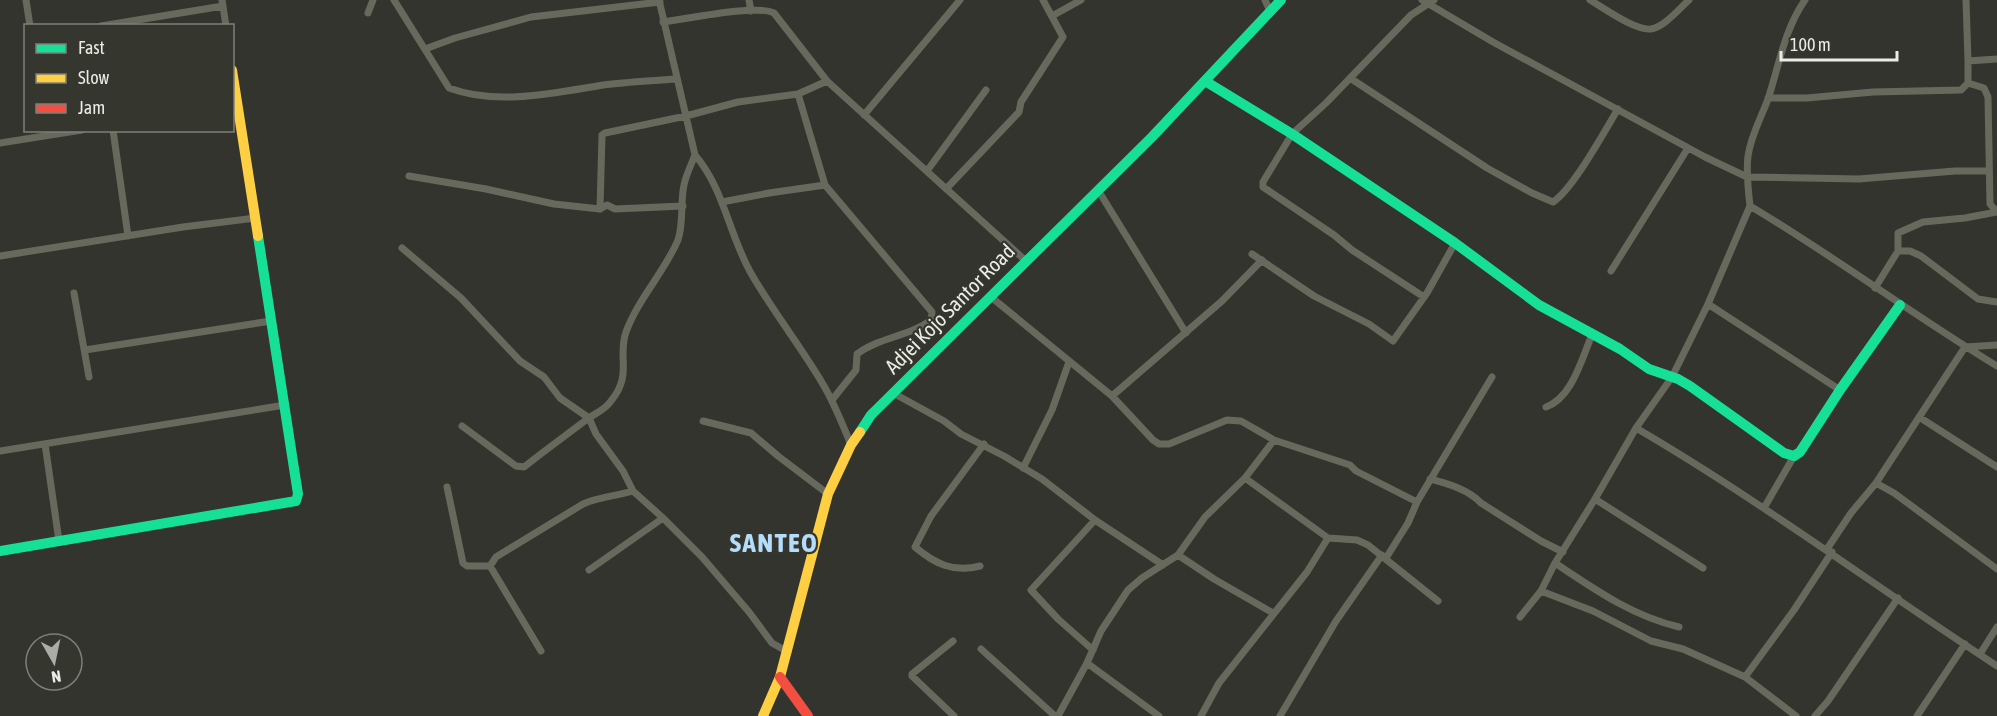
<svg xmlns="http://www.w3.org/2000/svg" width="1997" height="716" viewBox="0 0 1997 716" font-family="'Asap Condensed',sans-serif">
<rect width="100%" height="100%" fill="#34342f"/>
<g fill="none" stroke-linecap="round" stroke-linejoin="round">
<path stroke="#68695d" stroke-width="7" d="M 26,0 L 30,26
M 222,0 L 226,26
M 394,0 L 449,88 C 497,106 554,93 603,85 C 627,82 652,81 676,79
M 659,0 L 695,155 C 725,190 729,236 752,275 C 774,313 802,348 824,386 C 835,405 843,425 851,445
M 749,0 L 751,11
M 1265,0 L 1270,11
M 1422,0 L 1493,42 L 1705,157 L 1747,177 L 1859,179 L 1955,171 L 1988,171
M 1590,0 C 1604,8 1635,31 1651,29 C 1664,27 1679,9 1689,0
M 1966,0 L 1968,61
M 368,13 L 373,0
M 1052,16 L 1081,0
M 663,22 C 687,19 756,4 774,13 L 827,81 L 1026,261
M 101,26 L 223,6
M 425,49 L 455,38 L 531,17 L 660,2
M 1350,78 L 1487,168 L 1532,193 L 1553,202 C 1573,189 1604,132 1618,109
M 827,81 L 798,94 L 825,185 L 932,312 L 931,320 C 909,337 879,337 857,354 L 856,370 L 832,400
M 1968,83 L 1984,88 L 1988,97 L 1990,204 L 1997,212
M 1768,98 L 1807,98 L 1873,92 L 1961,90 L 1968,83 L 1968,61 L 1997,59
M 864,115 L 960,0
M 113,130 L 128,236
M 0,143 L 82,130
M 927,171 L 986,90
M 409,176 L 486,189 L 554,204 L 600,209
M 946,189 L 1019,112 L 1021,102 L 1063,37 L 1043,0
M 1098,190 L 1186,333
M 722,202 L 769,193 L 825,185
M 683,206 L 615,209 L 607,205 L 600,209 L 602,135 L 605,133 L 686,116 L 738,102 L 798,94
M 1750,206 C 1748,189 1746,172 1748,156 C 1751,135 1761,118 1768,99 C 1779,66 1784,30 1805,0
M 402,248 L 461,298 L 520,361 L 544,377 L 560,398 L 589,418 L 596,434 L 623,471 L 633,491 L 663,518 L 702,557 L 749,612 L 772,643 L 788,652
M 1898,251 L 1898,233 L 1923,222 L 1965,218 L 1997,212
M 1252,254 L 1314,296 L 1369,324 L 1393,341 L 1427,293 L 1455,243
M 0,256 L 183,227 L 256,218
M 1611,271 L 1688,148
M 1875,288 L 1898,251 L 1910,251 L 1921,256 L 1978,299 L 1997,302
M 74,293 L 89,377
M 991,297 L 1112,396 L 1153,440 L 1159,444 L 1169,444 L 1227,420 L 1241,421 L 1274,440 L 1350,465 L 1356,471 L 1417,502 L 1492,377
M 1424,297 L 1352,250 L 1334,235 L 1263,187 L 1263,182 L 1292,134 L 1326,103 L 1411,15 L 1434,0
M 1708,304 L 1840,390
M 1965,347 L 1997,345
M 85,350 L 271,321
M 893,393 L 944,421 L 961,434 L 1004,456 L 1042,479 L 1095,520 L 1163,565
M 1112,396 L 1222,301 L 1262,260
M 1546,407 C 1572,398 1581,360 1592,335
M 1919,417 L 1997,467
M 703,421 L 751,433 L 778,456 L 828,494
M 462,426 L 516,466 L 524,467 C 544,451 565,436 586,420 C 595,413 604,411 611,401 C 633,374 617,358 626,332 C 638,299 665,271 678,240 C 684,222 680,203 684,185 C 686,175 691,165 695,155
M 1636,428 C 1761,501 1876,587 1997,666
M 45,444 L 59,541
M 0,451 L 285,405
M 1023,468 L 1052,410 L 1069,362
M 1430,479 C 1448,484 1468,489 1481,503 L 1541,541 L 1563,552
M 1876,483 L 1894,493 L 1997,569
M 447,487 L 463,563 L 467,566 L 490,566
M 1595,499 L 1703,568
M 1764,508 L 1794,456
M 1328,538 L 1357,540 L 1368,545 L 1438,601
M 1827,549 L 1851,513 L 1876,483 L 1965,347
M 1178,555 L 1214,579 L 1273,613
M 1386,558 L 1408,523 L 1417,502
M 1555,563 C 1594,589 1632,616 1679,627
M 980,566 C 954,573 935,564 915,547 L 931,516 L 984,444
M 589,570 L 663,518
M 1541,591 L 1593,611 L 1651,641 L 1683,649 L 1745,677 L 1796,716
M 1520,617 L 1541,591 L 1555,563 L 1595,499 L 1636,428 L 1672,377 L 1708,304 L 1750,206 C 1834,256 1913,315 1997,366
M 953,641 L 912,674 L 912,676 L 954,716
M 981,649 L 1055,716
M 1093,650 L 1058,619 L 1031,590 L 1095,520
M 541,651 L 490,566 L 496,557 L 583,504 C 598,497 616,496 633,491
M 1980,654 L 1997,627
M 1087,663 L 1159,716
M 1745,677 L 1794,610 L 1832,552
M 1058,716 L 1087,663 L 1101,631 L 1128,590 L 1142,578 L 1178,555 L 1205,517 L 1245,478 L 1274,440
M 1201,716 L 1219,683 L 1307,572 L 1328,538 L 1245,478
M 1280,716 L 1336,621 L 1382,555
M 1815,716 L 1828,701 L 1898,598
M 1917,716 L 1965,644"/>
<path stroke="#16e098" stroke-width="10" d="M 1205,81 L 1292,134 L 1455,243 L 1539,305 L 1620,349 L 1649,369 L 1678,379 L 1690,386 L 1784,453 L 1794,456 L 1800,452 L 1840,390 L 1900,305
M 860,432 L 871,415 L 1152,137 L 1281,0
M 0,551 L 296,501 L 298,494 L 258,236"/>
<path stroke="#ffcf43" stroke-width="10" d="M 232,70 L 258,236
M 763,716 L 780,677 L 828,494 L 851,445 L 860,432"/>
<path stroke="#f24e42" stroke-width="10" d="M 780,677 L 808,716"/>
</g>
<g text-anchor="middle" stroke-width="4.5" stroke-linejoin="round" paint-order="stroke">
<g font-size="21" fill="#ebece6" stroke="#35362d">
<text transform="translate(950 309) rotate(-45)" y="7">Adjei Kojo Santor Road</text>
</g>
<g font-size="27" font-weight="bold" letter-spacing="1.5" fill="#b4ddfb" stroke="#35362d">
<text x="774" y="552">SANTEO</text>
</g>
</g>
<rect x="24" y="24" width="210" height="108" fill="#35362d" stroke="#7e7f77" stroke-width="1.5"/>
<rect x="36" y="44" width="30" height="9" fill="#16e098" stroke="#7e7f77" stroke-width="1.5"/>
<text x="78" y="54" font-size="18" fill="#ebece6">Fast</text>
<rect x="36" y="74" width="30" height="9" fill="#ffcf43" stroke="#7e7f77" stroke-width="1.5"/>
<text x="78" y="84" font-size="18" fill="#ebece6">Slow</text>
<rect x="36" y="104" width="30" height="9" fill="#f24e42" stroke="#7e7f77" stroke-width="1.5"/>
<text x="78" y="114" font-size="18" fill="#ebece6">Jam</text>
<g transform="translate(54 662) rotate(171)"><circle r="28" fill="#35362d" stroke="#7e7f77" stroke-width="1.5"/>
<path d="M0-4.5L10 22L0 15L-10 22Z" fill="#abaca6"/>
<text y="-9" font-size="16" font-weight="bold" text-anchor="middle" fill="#ebece6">N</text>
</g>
<path d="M1781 51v9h116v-9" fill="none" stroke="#ebece6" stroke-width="3"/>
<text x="1790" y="51" font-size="18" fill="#ebece6" stroke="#35362d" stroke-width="4.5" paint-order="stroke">100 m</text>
</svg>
